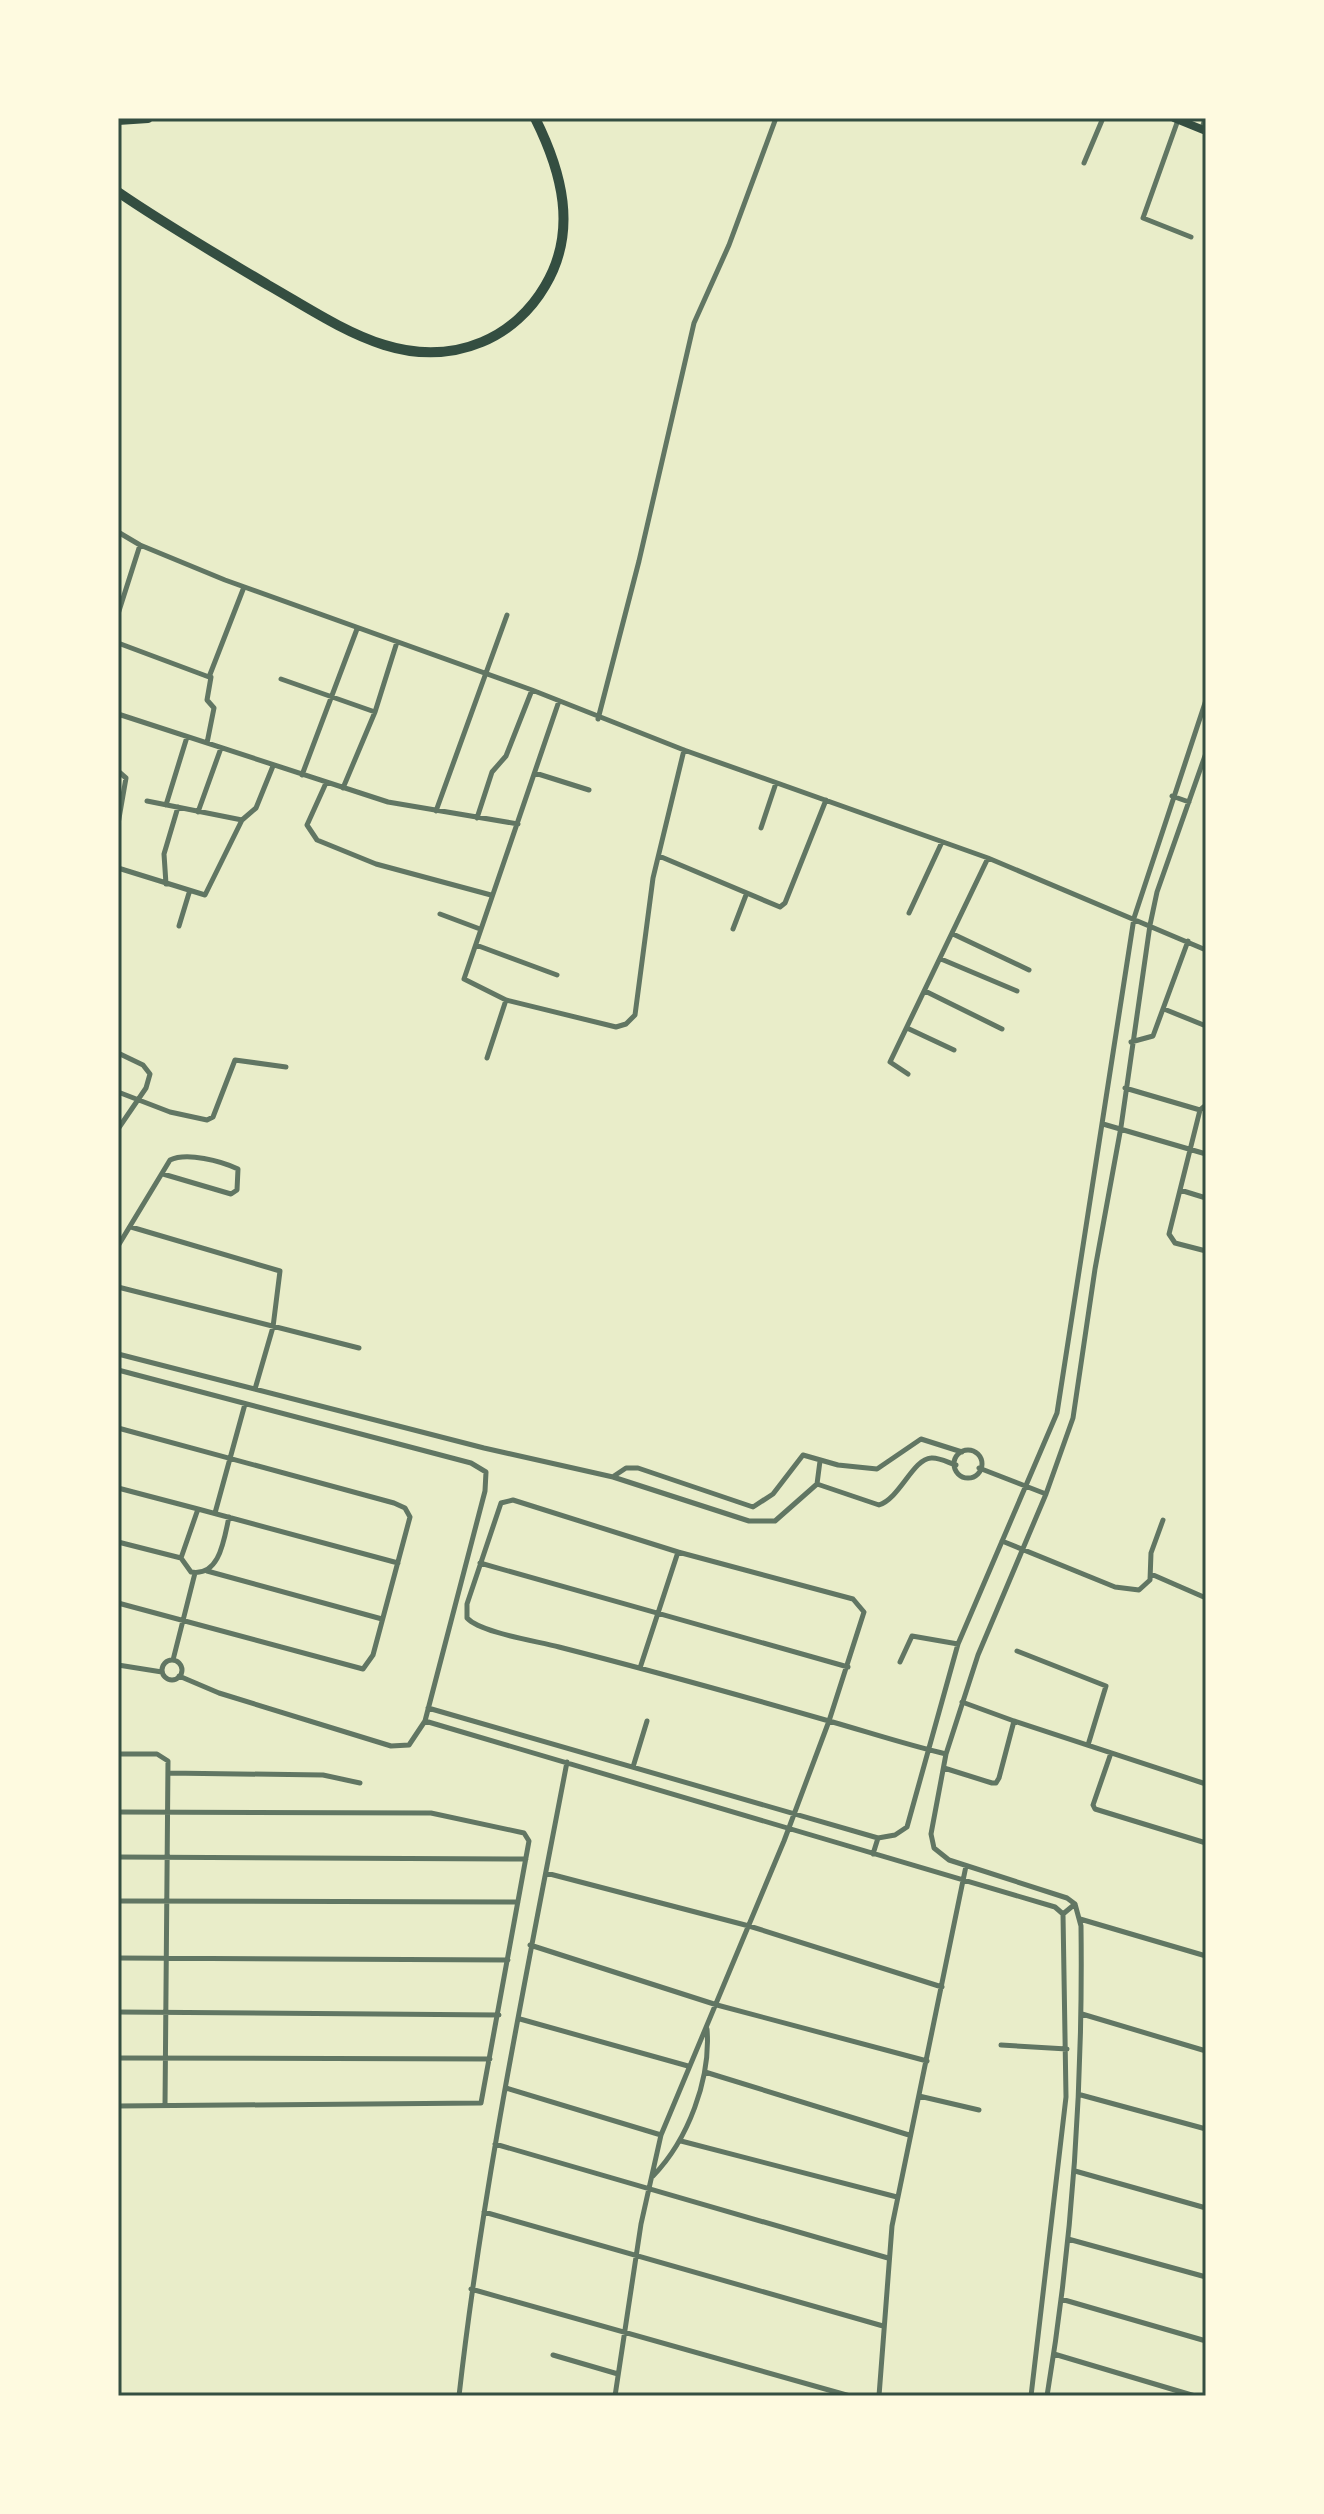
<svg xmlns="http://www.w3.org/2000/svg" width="1324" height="2514" viewBox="0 0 1324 2514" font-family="'Fira Sans Condensed',sans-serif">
<rect width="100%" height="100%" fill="#e9edc9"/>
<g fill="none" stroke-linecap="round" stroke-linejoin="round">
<path stroke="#617663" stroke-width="5" d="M 1178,120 L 1143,218 L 1191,237
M 1202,129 L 1205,118
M 1084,163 L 1103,118
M 118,532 L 140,545 L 225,580 L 532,690 L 684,750 L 988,858 L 1206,950
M 118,614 L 140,545
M 118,643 L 209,677 L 244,587
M 281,679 L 375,712
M 559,701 L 464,979 L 506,1000 L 616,1027 L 626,1024 L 635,1015 L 653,878 L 684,750
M 118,714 L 388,802 L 518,824
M 598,719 L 639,561 L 694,323 L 729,245 L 776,118
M 207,743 L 214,708 L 207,700 L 211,677
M 118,771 L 126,778 L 118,824
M 535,773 L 589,790
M 302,775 L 357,629
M 326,783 L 307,825 L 317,840 L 376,864 L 491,895
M 343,788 L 375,712 L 397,642
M 1172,796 L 1189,802
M 147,801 L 242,820
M 166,805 L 187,737
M 436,811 L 507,615
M 198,812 L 221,748
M 477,818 L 492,772 L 506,756 L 532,690
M 761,828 L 776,783
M 659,856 L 780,907 L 785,903 L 826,800
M 118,868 L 205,895 L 242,820 L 256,808 L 273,766
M 166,884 L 164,854 L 178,807
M 909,913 L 942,842
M 440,914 L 480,929
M 179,926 L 189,893
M 733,929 L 746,895
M 953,934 L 1029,970
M 476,945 L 557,975
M 941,959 L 1017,991
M 925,991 L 1002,1029
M 1164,1009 L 1206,1026
M 907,1028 L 954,1050
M 1131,1042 L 1153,1036 L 1188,941
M 118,1053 L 143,1065 L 150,1074 L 146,1088 L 118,1129
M 487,1058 L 506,1000
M 908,1074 L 890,1062 L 988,858
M 1125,1088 L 1200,1110 L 1206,1105
M 118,1092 L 170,1112 L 207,1120 L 213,1117 L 235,1060 L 286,1067
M 1200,1110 L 1169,1234 L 1175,1243 L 1206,1251
M 1103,1124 L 1206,1154
M 1180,1190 L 1206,1198
M 131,1227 L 280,1271 L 273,1327 L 255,1389
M 118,1246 L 170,1160 C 187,1152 221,1161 238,1169 L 237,1190 L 231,1194 L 163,1174
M 118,1287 L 359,1348
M 118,1354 L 484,1448 L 613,1477 L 749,1521 L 775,1521 L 817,1484 L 879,1505 C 900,1498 913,1459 931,1458 C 939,1457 949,1463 956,1465
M 118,1370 L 471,1463 L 486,1472 L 485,1491 L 425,1721 L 409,1745 L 391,1746 L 219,1693 L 179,1676
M 118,1428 L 394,1503 L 405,1508 L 410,1517 L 373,1655 L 363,1669 L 118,1603
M954 1464a14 14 0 1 1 28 0a14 14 0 1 1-28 0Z
M 979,1468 L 1046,1494
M 614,1476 L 626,1468 L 638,1468 L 753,1507 L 773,1494 L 803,1455 L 838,1465 L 877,1469 L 921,1439 L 962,1452
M 817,1484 L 820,1461
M 118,1488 L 198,1509
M 215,1513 L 245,1404
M 1002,1541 L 1115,1587 L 1139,1590 L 1150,1580 L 1151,1553 L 1163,1520
M 118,1542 L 181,1558 L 191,1572 C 220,1577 224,1539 229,1517
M 181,1558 L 198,1509 L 398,1563
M 480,1563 L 848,1667
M 207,1571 L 382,1619
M 1151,1574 L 1206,1598
M 1017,1651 L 1106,1686 L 1088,1745
M 173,1660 L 195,1573
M162 1670a10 10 0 1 1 20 0a10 10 0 1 1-20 0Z
M 900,1662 L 912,1636 L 958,1644
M 118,1665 L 162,1672
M 640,1668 L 678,1552
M 428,1708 L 878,1838 L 895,1835 L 907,1827 L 958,1644 L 1057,1413 L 1134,918 L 1206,700
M 425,1721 L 1055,1907 L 1063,1914
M 1014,1721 L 1206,1784
M 1111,1753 L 1093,1805 L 1095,1809 L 1206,1843
M 118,1754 L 157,1754 L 168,1761 L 165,2106
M 633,1767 L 647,1721
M 944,1768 L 992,1783 L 996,1783 L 999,1778 L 1014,1721 L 962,1702
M 168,1773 L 323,1775 L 360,1783
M 118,1812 L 431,1813 L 524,1833 L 529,1841 L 481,2103 L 118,2106
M 873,1854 L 878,1838
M 118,1857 L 526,1859
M 546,1873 L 749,1926 L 942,1987
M 118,1901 L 518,1902
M 1075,1904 L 1067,1898 L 949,1860 L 934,1848 L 931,1834 L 946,1754 L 978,1655 L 1046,1494 L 1073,1418 L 1095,1269 L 1121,1127 L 1150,925 L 1157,892 L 1206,753
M 1063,1914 L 1075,1904
M 1080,1919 L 1206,1956
M 530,1945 L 717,2005 L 927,2061
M 118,1958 L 508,1960
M 118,2012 L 499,2015
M 1082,2014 L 1206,2051
M 520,2019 L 688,2066
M 1001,2045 L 1067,2049
M 118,2058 L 490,2059
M 705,2072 L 909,2135
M 506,2088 L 661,2135
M 1081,2095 L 1206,2129
M 919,2096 L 979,2110
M 681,2141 L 897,2197
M 495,2144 L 888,2258
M 1075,2171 L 1206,2208
M 653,2176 C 688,2140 711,2079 707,2029
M 484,2212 L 883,2326
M 1068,2239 L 1206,2277
M 471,2289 L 850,2396
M 1061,2299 L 1206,2341
M 1054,2354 L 1195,2396
M 553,2355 L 618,2374
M 459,2396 C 483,2183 527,1972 567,1762
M 615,2396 L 641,2224 L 661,2135 L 784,1841 L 829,1721 L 864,1612 L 853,1599 L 678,1552 L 513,1500 L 501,1503 L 467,1604 L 467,1618 C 481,1633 537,1641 559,1647 C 649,1670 739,1695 829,1721 C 868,1732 907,1745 946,1754
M 879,2396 L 892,2226 L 966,1866
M 1031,2396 L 1066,2097 L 1063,1914
M 1047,2396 C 1073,2240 1083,2084 1081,1926 L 1075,1904"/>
<path stroke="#344e41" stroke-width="8" d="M 1174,118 L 1206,131"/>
<path stroke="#344e41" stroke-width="10" d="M 118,120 L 148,118
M 118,192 C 166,225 218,255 268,285 C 335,323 403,375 482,342 C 509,331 531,310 545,286 C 578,231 562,172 535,118"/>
</g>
<rect width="1324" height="2514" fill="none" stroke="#fefae0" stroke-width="240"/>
<rect x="120" y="120" width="1084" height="2274" fill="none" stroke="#344e41" stroke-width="3"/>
</svg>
